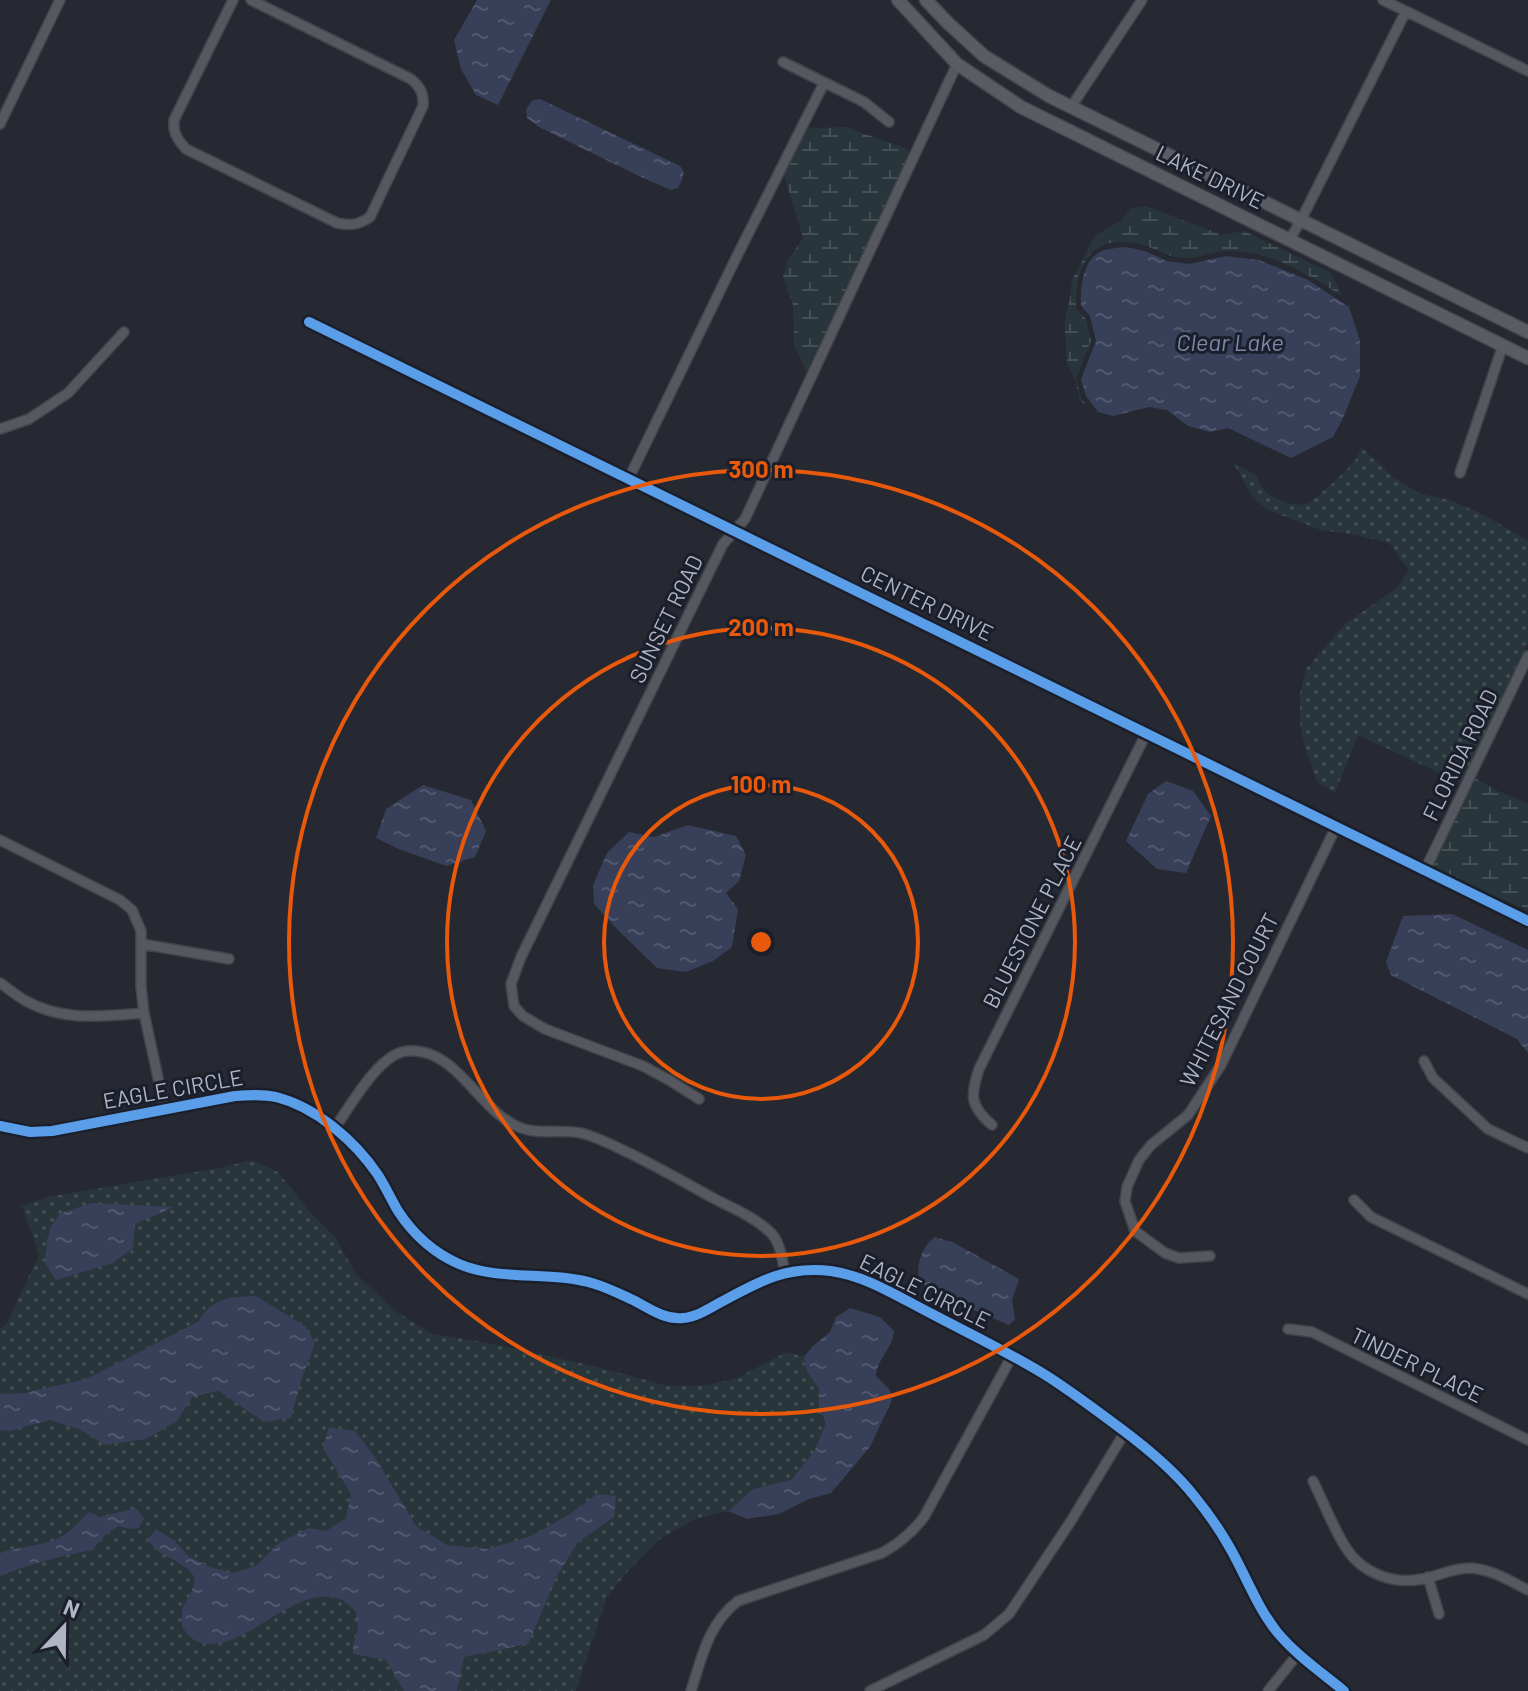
<svg xmlns="http://www.w3.org/2000/svg" width="1528" height="1691" viewBox="0 0 1528 1691" font-family="Barlow,sans-serif">
<defs>
<pattern id="grass-dots" width="8" height="8" patternUnits="userSpaceOnUse" patternTransform="scale(2)"><rect width="8" height="8" fill="#28353a"/><path d="M2 2h.1M6 6h.1" fill="none" stroke="#455055" stroke-width="1.8" stroke-linecap="round"/></pattern>
<pattern id="wetland-marsh" width="20" height="14" patternUnits="userSpaceOnUse" patternTransform="scale(2)"><rect width="20" height="14" fill="#28353a"/><path d="M1 5h8M5 5V1M11 12h8M15 12V8" fill="none" stroke="#455055"/></pattern>
<pattern id="water-ripples" width="26" height="14" patternUnits="userSpaceOnUse" patternTransform="scale(2)"><rect width="26" height="14" fill="#373f59"/><path d="M2 4q2-2 4 0t4 0M15 11q2-2 4 0t4 0" fill="none" stroke="#51586f"/></pattern>
</defs>
<rect width="100%" height="100%" fill="#262931"/>
<path fill="url(#grass-dots)" d="M 1362,448 L 1394,478 L 1421,494 L 1450,500 L 1484,515 L 1528,541 L 1528,644 L 1461,783 L 1358,735 L 1335,793 L 1317,782 L 1304,743 L 1300,723 L 1300,694 L 1306,669 L 1345,624 L 1398,587 L 1409,570 L 1389,543 L 1357,535 L 1321,530 L 1268,510 L 1252,497 L 1233,462 L 1257,476 C 1260,488 1266,494 1277,499 C 1286,503 1298,507 1308,503 C 1315,500 1345,472 1351,465 C 1356,460 1359,454 1362,448 Z
M 252,1160 L 278,1172 L 309,1211 L 334,1236 L 357,1275 L 398,1313 L 433,1334 L 483,1342 L 594,1366 L 668,1386 L 708,1385 L 737,1378 L 787,1352 L 804,1357 L 807,1372 L 819,1389 L 819,1407 L 826,1423 L 815,1450 L 791,1480 L 753,1489 L 728,1511 L 695,1519 L 658,1540 L 629,1570 L 607,1597 L 576,1691 L 0,1691 L 0,1329 L 7,1323 L 39,1255 L 22,1206 L 47,1197 L 219,1168 Z"/>
<path fill="url(#wetland-marsh)" d="M 846,127 L 909,150 L 908,157 L 807,373 L 794,345 L 793,305 L 783,277 L 787,262 L 803,238 L 784,175 L 808,128 Z
M 1146,206 L 1222,235 L 1244,231 L 1331,273 L 1343,297 C 1311,275 1265,248 1224,251 C 1212,252 1200,258 1188,258 C 1172,259 1161,251 1146,246 C 1095,230 1075,261 1076,308 L 1086,319 L 1091,341 L 1076,379 L 1081,398 L 1086,405 L 1080,401 L 1075,380 L 1067,362 L 1065,334 L 1065,317 L 1070,299 L 1072,280 L 1094,237 L 1121,220 L 1132,208 Z
M 1476,778 L 1495,790 L 1528,803 L 1528,910 L 1466,884 L 1433,867 Z"/>
<path fill="url(#water-ripples)" d="M 477,0 L 551,0 L 498,105 L 476,95 L 461,69 L 454,40 Z
M 540,99 L 680,166 L 684,172 L 682,180 L 678,188 L 671,190 L 643,178 L 539,127 L 527,118 L 526,109 L 533,100 Z
M 1125,247 L 1145,251 L 1167,261 L 1189,264 L 1226,256 L 1259,260 L 1308,280 L 1349,307 L 1360,341 L 1360,376 L 1343,418 L 1333,437 L 1291,458 L 1228,428 L 1210,432 L 1188,426 L 1167,410 L 1149,407 L 1113,416 L 1098,412 L 1086,396 L 1081,379 L 1096,341 L 1090,316 L 1081,306 C 1080,287 1083,256 1105,250 C 1111,248 1119,248 1125,247 Z
M 1166,781 L 1193,791 L 1211,816 L 1186,873 L 1157,869 L 1126,841 L 1148,794 Z
M 423,785 L 471,800 L 486,831 L 475,857 L 446,866 L 399,849 L 376,838 L 386,809 Z
M 688,825 L 736,836 L 746,855 L 739,881 L 726,893 L 738,909 L 732,947 L 713,961 L 686,972 L 657,968 L 617,929 L 594,904 L 593,885 L 607,853 L 629,832 L 654,837 Z
M 1452,914 L 1528,950 L 1528,1053 L 1517,1039 L 1391,975 L 1386,962 L 1403,916 Z
M 92,1203 L 174,1207 L 135,1224 L 133,1248 L 113,1263 L 56,1280 L 45,1263 L 47,1240 L 51,1226 L 61,1213 Z
M 935,1237 L 954,1243 L 1019,1279 L 1012,1300 L 1015,1319 L 1009,1325 L 929,1290 C 928,1289 921,1282 920,1280 C 914,1266 924,1244 935,1237 Z
M 256,1296 L 306,1327 L 315,1343 L 301,1381 L 291,1418 L 264,1422 L 219,1391 L 193,1396 L 177,1421 L 146,1439 L 105,1445 L 81,1430 L 50,1420 L 10,1431 L 0,1430 L 0,1394 L 24,1393 L 86,1379 L 198,1322 C 213,1297 229,1297 256,1296 Z
M 850,1308 L 880,1317 L 894,1331 C 893,1348 877,1359 876,1376 L 890,1390 L 892,1400 L 870,1447 L 831,1493 L 809,1499 L 779,1514 L 747,1519 L 728,1511 L 753,1489 L 791,1480 L 815,1450 L 826,1423 L 819,1407 L 819,1389 L 807,1372 L 804,1357 L 812,1347 L 830,1332 L 836,1317 Z
M 329,1427 L 355,1431 L 375,1457 L 416,1526 L 447,1545 L 488,1549 L 531,1536 L 570,1514 L 597,1494 L 616,1496 L 614,1517 L 578,1542 L 557,1576 L 528,1644 L 464,1657 L 457,1691 L 404,1691 L 386,1660 L 353,1654 L 353,1645 L 358,1630 L 356,1612 C 352,1608 347,1603 342,1600 C 296,1580 244,1655 201,1643 C 193,1641 187,1634 182,1627 L 182,1609 L 193,1588 L 195,1578 C 192,1574 189,1570 186,1568 C 172,1556 159,1557 148,1539 L 156,1529 L 175,1541 L 189,1557 L 213,1568 L 234,1573 L 257,1565 L 279,1543 L 309,1528 L 326,1531 L 346,1518 L 351,1494 L 323,1448 Z
M 136,1508 L 144,1518 L 139,1528 L 130,1529 L 119,1526 L 106,1534 L 92,1550 C 61,1556 29,1564 0,1576 L 0,1553 C 21,1546 46,1546 64,1535 C 73,1529 81,1519 89,1512 L 100,1517 Z"/>
<g fill="none" stroke-linecap="round" stroke-linejoin="round">
<defs>
<path id="minor" d="M 233,0 L 174,120 C 173,133 177,139 186,149 L 337,223 C 351,226 358,225 370,217 L 423,106 C 424,93 420,87 411,79 L 251,0
M 1383,0 L 1528,71
M 783,62 L 864,102 L 889,122
M 1071,107 L 1142,0
M 0,124 L 60,0
M 1290,239 L 1301,220 L 1406,11
M 309,322 L 1528,921
M 0,429 L 29,419 L 68,393 L 124,332
M 1460,473 L 1503,345
M 629,478 L 735,260 L 824,83
M 0,840 L 120,900 L 132,910 L 141,931 L 141,987 L 144,1013 L 165,1110
M 1425,870 L 1528,656
M 142,944 L 229,959
M 0,983 C 9,989 17,996 26,1001 C 64,1022 103,1016 144,1013
M 1424,1061 L 1433,1078 L 1488,1129 L 1528,1148
M 699,1099 L 669,1080 L 643,1066 L 545,1029 L 523,1016 L 514,1006 L 511,984 L 521,957 L 723,544 L 745,519 L 957,64
M 992,1125 C 970,1106 970,1096 979,1069 L 1146,734
M 334,1129 C 350,1107 379,1053 407,1051 C 458,1047 478,1112 521,1128 C 540,1135 562,1129 581,1133 C 597,1137 612,1145 627,1152 C 656,1166 684,1182 713,1198 C 732,1208 755,1217 771,1233 C 780,1242 782,1259 785,1272
M 1354,1200 L 1371,1217 L 1528,1294
M 1210,1256 L 1179,1258 L 1165,1253 L 1135,1231 L 1125,1201 L 1127,1187 L 1139,1160 L 1151,1145 L 1188,1115 L 1221,1065 L 1336,827
M 1288,1329 L 1312,1332 L 1528,1440
M 1313,1481 C 1324,1503 1333,1528 1346,1548 C 1362,1573 1393,1585 1422,1579 C 1438,1576 1453,1568 1470,1568 C 1491,1569 1510,1581 1528,1590
M 1428,1577 L 1439,1614
M 691,1691 C 702,1657 708,1624 738,1601 L 882,1553 C 900,1543 912,1533 924,1517 L 1012,1356
M 870,1691 L 984,1635 L 1009,1614 L 1071,1521 L 1125,1432
M 1268,1691 L 1298,1654"/>
<path id="tertiary" d="M 0,1126 L 30,1132 L 52,1131 L 235,1096 C 249,1095 262,1094 276,1097 C 316,1107 355,1141 378,1175 C 385,1186 391,1199 398,1211 C 413,1234 434,1253 459,1264 C 502,1282 551,1270 595,1284 C 608,1288 620,1294 633,1300 C 649,1308 664,1320 683,1318 C 697,1317 710,1308 721,1302 C 760,1281 785,1266 831,1271 C 867,1276 900,1298 932,1314 C 970,1334 1010,1353 1047,1376 C 1072,1392 1096,1410 1120,1428 C 1147,1448 1174,1470 1195,1497 C 1208,1513 1220,1530 1230,1548 C 1246,1576 1257,1607 1277,1632 C 1296,1655 1321,1672 1344,1691"/>
<path id="secondary" d="M 898,0 L 957,64 L 1021,107 L 1528,358
M 926,0 L 948,23 L 984,56 L 1049,96 L 1528,332"/>
</defs>
<use href="#minor" stroke="#42444a" stroke-width="12"/>
<use href="#tertiary" stroke="#42444a" stroke-width="14"/>
<use href="#secondary" stroke="#42444a" stroke-width="15"/>
<use href="#minor" stroke="#565860" stroke-width="9"/>
<use href="#tertiary" stroke="#565860" stroke-width="11"/>
<use href="#secondary" stroke="#5a5c64" stroke-width="12"/>
<defs>
<path id="cycleway" d="M 309,322 L 1528,921
M 0,1126 L 30,1132 L 52,1131 L 235,1096 C 249,1095 262,1094 276,1097 C 316,1107 355,1141 378,1175 C 385,1186 391,1199 398,1211 C 413,1234 434,1253 459,1264 C 502,1282 551,1270 595,1284 C 608,1288 620,1294 633,1300 C 649,1308 664,1320 683,1318 C 697,1317 710,1308 721,1302 C 760,1281 785,1266 831,1271 C 867,1276 900,1298 932,1314 C 970,1334 1010,1353 1047,1376 C 1072,1392 1096,1410 1120,1428 C 1147,1448 1174,1470 1195,1497 C 1208,1513 1220,1530 1230,1548 C 1246,1576 1257,1607 1277,1632 C 1296,1655 1321,1672 1344,1691"/>
</defs>
<use href="#cycleway" stroke="#1b1f2b" stroke-width="15"/>
<use href="#cycleway" stroke="#5a9eea" stroke-width="10"/>
</g>
<g fill="none" stroke="#e8590c" stroke-width="4">
<circle cx="761" cy="942" r="157"/>
<circle cx="761" cy="942" r="314"/>
<circle cx="761" cy="942" r="472"/>
</g>
<g text-anchor="middle" stroke-width="6" stroke-linejoin="round" paint-order="stroke">
<g font-size="22" fill="#b0b4c3" stroke="#1b1f2b">
<text transform="translate(1210 177) rotate(26)" y="8">LAKE DRIVE</text>
<text transform="translate(927 603) rotate(26)" y="8">CENTER DRIVE</text>
<text transform="translate(666 619) rotate(-64)" y="8">SUNSET ROAD</text>
<text transform="translate(1460 755) rotate(-64)" y="8">FLORIDA ROAD</text>
<text transform="translate(1032 922) rotate(-63)" y="8">BLUESTONE PLACE</text>
<text transform="translate(1229 1000) rotate(-63)" y="8">WHITESAND COURT</text>
<text transform="translate(173 1089) rotate(-10)" y="8">EAGLE CIRCLE</text>
<text transform="translate(925 1291) rotate(26)" y="8">EAGLE CIRCLE</text>
<text transform="translate(1417 1365) rotate(26)" y="8">TINDER PLACE</text>
</g>
<g font-size="24" font-style="italic" fill="#7b86a8" stroke="#1b1f2b">
<text x="1230" y="351">Clear Lake</text>
</g>
</g>
<circle cx="761" cy="942" r="12" fill="#e8590c" stroke="#1b1f2b" stroke-width="4"/>
<g font-size="24" text-anchor="middle" font-weight="bold" fill="#e8590c" stroke="#1b1f2b" stroke-width="6" stroke-linejoin="round" paint-order="stroke">
<text x="761" y="478">300 m</text>
<text x="761" y="636">200 m</text>
<text x="761" y="793">100 m</text>
</g>
<g transform="translate(64 1627) rotate(22)" stroke="#1b1f2b" stroke-width="6" paint-order="stroke">
<path d="M0-6L14 30L0 20L-14 30Z" fill="#b0b4c3"/>
<text y="-12" font-size="22" font-weight="bold" text-anchor="middle" fill="#b0b4c3">N</text>
</g>
</svg>
